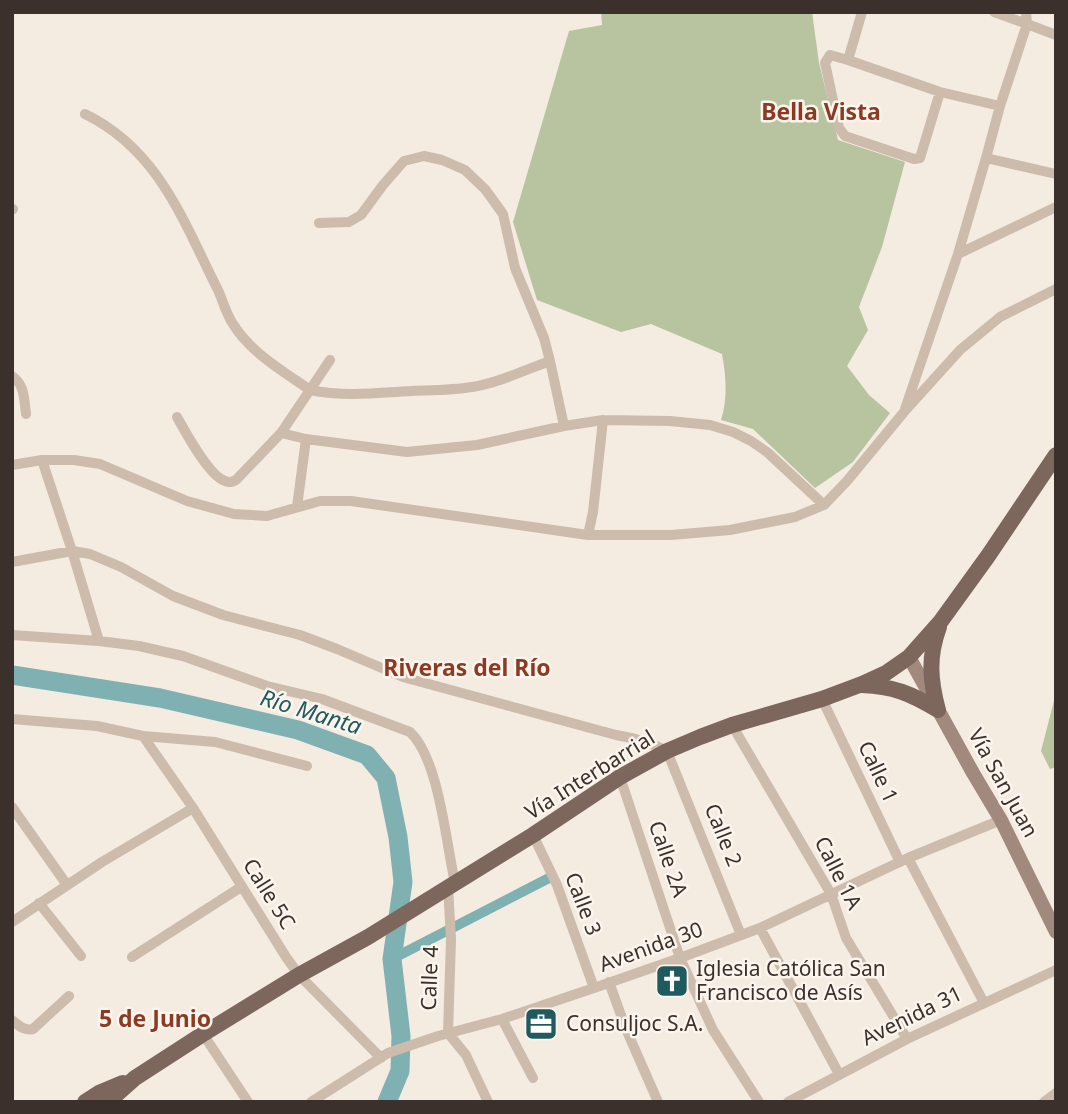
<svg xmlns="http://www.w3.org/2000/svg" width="1068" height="1114" viewBox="0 0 1068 1114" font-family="'Noto Sans',sans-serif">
<rect width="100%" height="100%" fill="#f4ebe1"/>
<path fill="#b8c4a0" d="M 601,12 L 812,12 L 819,63 L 838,140 L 905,162 L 882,247 L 859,307 L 868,330 L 847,366 L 869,395 L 890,413 L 853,462 L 815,488 L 753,429 L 721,420 C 728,399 726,375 722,354 L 651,324 L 621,332 L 537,300 L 513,222 L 569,31 L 602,25 Z
M 1056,693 L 1056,767 L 1050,769 L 1041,751 Z"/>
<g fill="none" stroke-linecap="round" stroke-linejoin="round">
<path stroke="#7fb0b2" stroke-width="10" d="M 392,959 L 549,878"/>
<path stroke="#7fb0b2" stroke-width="19" d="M 12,675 L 160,698 L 298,730 L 367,755 L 386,778 L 398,837 L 403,882 L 392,959 L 401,1036 L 400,1071 L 387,1102"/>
<path stroke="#cdbbac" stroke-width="10" d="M 994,12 L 1027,24 L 1026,12
M 848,60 L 862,12
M 940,92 L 920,158 L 914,159 L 845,136 L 839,128 L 825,63 L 830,55 L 848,60 L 940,92 L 1000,106
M 85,114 C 159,150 183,221 218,290 C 223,301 226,314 233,324 C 251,353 283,371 310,390 L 281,433 L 236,480 C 232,482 230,483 225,481 C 209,476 186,433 177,417
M 986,158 L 1000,106 L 1027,24 L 1056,35
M 12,210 L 13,209
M 319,223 L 349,222 L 361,215 L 383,185 L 404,161 L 424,156 L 442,160 L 465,170 L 485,189 L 503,214 L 515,268 L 544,338 L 550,361
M 958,254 L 1056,207
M 330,360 L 310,390 C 339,396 367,394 396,392 C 422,390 447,391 472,387 C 498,383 525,370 550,361 L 564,426
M 12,376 C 25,385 24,399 26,414
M 905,409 L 958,254 L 986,158 L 1056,174
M 281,433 L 306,439
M 12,465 L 42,460 L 74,460 L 100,464 L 187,501 L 234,514 L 267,516 L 320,501 L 351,501 L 588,535 L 671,535 L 730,530 L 795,517 L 824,505 L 847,481 L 904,412 L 960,350 L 1000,317 L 1056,289
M 297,507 L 306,439 L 407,452 L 477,445 L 564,426 L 603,420 L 670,421 L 710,425 L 733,432 L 751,441 L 767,452 L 824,505
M 588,535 L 593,512 L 603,420
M 12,562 L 72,551 L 90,554 L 121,567 L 173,596 L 223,615 L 300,635 L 337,649 L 403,677 L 616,735 C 635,738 650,742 667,751 L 741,935
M 12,635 L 99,641 L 72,551 L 42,460
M 99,641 L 139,646 L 183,656 L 267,686 L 322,699 L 410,732 C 439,759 446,843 455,883
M 822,699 L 900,862
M 12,719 L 97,726 L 143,736 L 215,742 L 307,766
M 732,725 L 831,894 L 846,938 L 907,1039
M 143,736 L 193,808 L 286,957 L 299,975 L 381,1058
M 620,777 L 680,958 L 713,1030 L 759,1102
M 12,807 L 67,885
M 533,835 L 557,885 L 594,988
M 908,858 L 984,1003
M 448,886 L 451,939 L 448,1033 L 466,1055 L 488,1102
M 39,903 L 81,956
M 12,922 L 102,862 L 193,808
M 760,928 L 839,1074
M 132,957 L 241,887
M 609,982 L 626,1029 L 658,1102
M 502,1019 L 533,1078
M 12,1020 C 19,1026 24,1031 33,1029 L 69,996
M 203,1034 L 248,1102
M 311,1102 L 388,1053 L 438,1036 L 502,1019 L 594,988 L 680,958 L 760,928 L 908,858 L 1001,820
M 788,1102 L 907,1039 L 1056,970
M 1044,1102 L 1056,1093"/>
<path stroke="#a18a7d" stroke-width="14" d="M 909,657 L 973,773 L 1001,820 L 1056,932"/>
<path stroke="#7d675c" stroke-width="16" d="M 862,685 C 893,686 912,694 938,710
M 938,710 C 930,680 928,657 939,627
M 85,1102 L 99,1093 L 123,1083
M 108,1102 L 135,1078 L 203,1034 L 299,975 L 368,937 L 533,835 L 620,777 L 667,751 L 700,737 L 732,725 L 822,699 L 862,684 L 886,673 L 909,657 L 941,621 L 988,556 L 1056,455"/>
</g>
<defs>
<symbol id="church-square" viewBox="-11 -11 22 22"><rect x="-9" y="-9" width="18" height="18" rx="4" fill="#1f5a5e" stroke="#fbf5ee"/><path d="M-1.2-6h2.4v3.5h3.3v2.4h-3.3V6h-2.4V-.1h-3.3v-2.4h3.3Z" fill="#fff"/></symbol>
<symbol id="office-square" viewBox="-11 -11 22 22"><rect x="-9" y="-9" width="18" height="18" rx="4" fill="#1f5a5e" stroke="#fbf5ee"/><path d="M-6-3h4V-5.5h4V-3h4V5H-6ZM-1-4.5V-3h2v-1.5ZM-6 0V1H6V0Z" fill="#fff"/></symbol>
</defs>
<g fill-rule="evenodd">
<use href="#church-square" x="653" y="962" width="38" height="38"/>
<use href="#office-square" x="522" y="1005" width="38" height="38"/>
</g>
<g text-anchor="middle" stroke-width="5" stroke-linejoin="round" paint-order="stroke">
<g font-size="21" fill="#3b302b" stroke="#fbf5ee">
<text transform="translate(878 772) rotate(65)" y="7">Calle 1</text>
<text transform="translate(590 775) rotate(-32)" y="7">Vía Interbarrial</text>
<text transform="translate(1003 783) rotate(61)" y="7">Vía San Juan</text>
<text transform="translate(723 835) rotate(68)" y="7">Calle 2</text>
<text transform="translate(668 859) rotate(71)" y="7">Calle 2A</text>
<text transform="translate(838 873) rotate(63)" y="7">Calle 1A</text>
<text transform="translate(269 894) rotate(58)" y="7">Calle 5C</text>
<text transform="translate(583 904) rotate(69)" y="7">Calle 3</text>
<text transform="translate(651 947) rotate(-20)" y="7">Avenida 30</text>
<text transform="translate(430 978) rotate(-88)" y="7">Calle 4</text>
<text transform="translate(912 1016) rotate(-26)" y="7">Avenida 31</text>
</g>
<g font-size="21" fill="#3b302b" stroke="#fbf5ee" text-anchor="start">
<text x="696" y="976">Iglesia Católica San<tspan x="696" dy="24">Francisco de Asís</tspan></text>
<text x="566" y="1031">Consuljoc S.A.</text>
</g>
<g font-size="23" font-weight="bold" fill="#8c3b22" stroke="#fbf5ee">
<text x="821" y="120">Bella Vista</text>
<text x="467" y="676">Riveras del Río</text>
<text x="155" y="1027">5 de Junio</text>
</g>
<g font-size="23" font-style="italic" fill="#1f5a5e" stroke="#fbf5ee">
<text transform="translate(311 712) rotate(17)" y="8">Río Manta</text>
</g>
</g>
<rect width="1068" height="1114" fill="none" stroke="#3b302b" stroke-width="28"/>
</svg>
